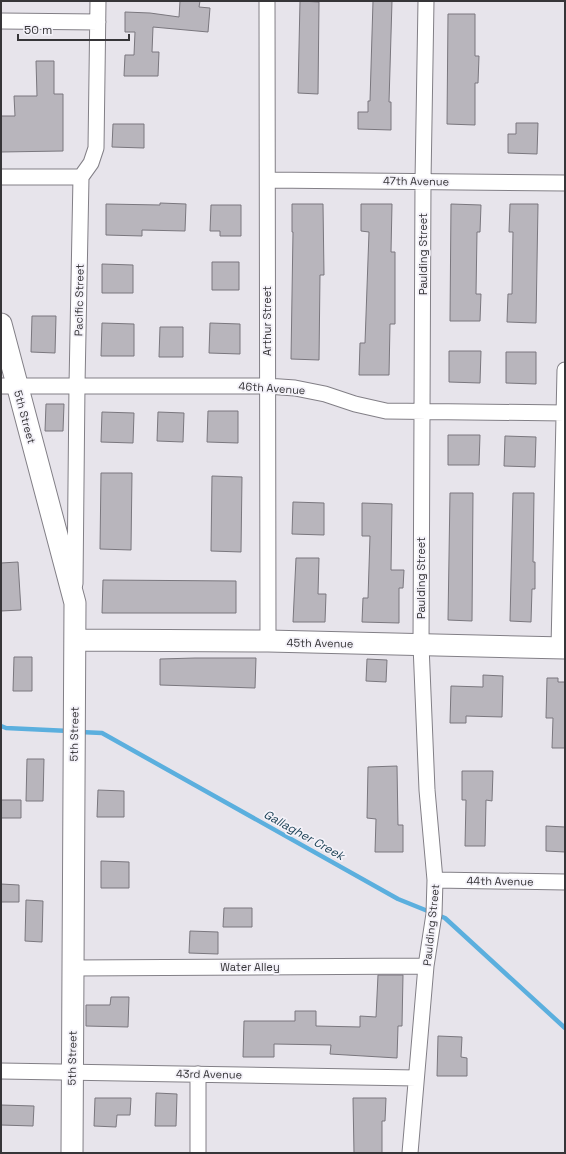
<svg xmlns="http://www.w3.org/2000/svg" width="566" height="1154" viewBox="0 0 566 1154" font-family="'Space Grotesk',sans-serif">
<rect width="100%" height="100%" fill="#e7e4eb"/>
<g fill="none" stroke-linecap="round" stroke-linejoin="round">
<path stroke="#5bafde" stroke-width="4.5" d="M 1,726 L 6,728 L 69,731
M 80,732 L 102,733 L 398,899 L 445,918 L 565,1028"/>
</g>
<path fill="#b8b5bc" stroke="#7a777e" d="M 180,1 L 200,1 L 199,7 L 210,8 L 208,32 L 153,27 L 152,52 L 159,52 L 158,76 L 124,76 L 125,55 L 134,55 L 135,32 L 125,32 L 125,12 L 150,13 L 179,17 Z
M 300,1 L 319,2 L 318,94 L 298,93 Z
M 373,1 L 392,1 L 389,102 L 391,102 L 391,130 L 358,129 L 358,112 L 368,112 L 368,101 L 370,101 Z
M 448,14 L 475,14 L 475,56 L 479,56 L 478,83 L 475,83 L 475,125 L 447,124 Z
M 36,61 L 54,61 L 54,94 L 63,94 L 63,151 L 1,152 L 1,116 L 15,116 L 14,96 L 37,96 Z
M 516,123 L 538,123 L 537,154 L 508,153 L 508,134 L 516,134 Z
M 113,124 L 144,124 L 144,148 L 112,147 Z
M 160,203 L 186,204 L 185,231 L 142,230 L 142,236 L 106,235 L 106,204 L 160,205 Z
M 292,204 L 323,204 L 324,275 L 320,275 L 319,360 L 291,359 L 293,232 L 292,232 Z
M 361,204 L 392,204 L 391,252 L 395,252 L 395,324 L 390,324 L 389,375 L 359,375 L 360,343 L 365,343 L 369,232 L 361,231 Z
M 451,204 L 481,205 L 480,232 L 477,232 L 476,294 L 481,294 L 480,321 L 450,321 Z
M 510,204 L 538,204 L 536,323 L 507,322 L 508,294 L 512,294 L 513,232 L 509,232 Z
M 211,205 L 241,205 L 241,236 L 220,236 L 220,231 L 210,231 Z
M 212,262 L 239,262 L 239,290 L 212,290 Z
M 102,264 L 133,265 L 133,293 L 102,293 Z
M 32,316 L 56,316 L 55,353 L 31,352 Z
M 102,323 L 134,324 L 134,356 L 101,356 Z
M 210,323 L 240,324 L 240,354 L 209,353 Z
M 160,327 L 183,327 L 183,357 L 159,357 Z
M 449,351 L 481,351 L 480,383 L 449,382 Z
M 506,352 L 536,352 L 536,384 L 506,383 Z
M 46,404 L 64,404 L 63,431 L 45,431 Z
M 208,411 L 238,411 L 238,443 L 207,442 Z
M 102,412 L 134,413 L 133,443 L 101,442 Z
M 158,412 L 184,413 L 183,442 L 157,441 Z
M 448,435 L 480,435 L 479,465 L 448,465 Z
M 505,436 L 536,437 L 535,467 L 504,466 Z
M 101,473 L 132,473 L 131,550 L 100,549 Z
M 212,476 L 242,477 L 241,552 L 211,551 Z
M 450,493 L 473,493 L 472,621 L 448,620 Z
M 513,493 L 534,493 L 533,562 L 535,562 L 535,589 L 532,589 L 531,622 L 510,621 Z
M 293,502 L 324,503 L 324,535 L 292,534 Z
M 362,503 L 392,504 L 391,570 L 404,570 L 403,588 L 399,588 L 399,623 L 362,622 L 363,598 L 368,598 L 370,536 L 362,536 Z
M 296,558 L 319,558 L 318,594 L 326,594 L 325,622 L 293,622 Z
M 18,562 L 21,610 L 1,611 L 1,563 Z
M 103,580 L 236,581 L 236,613 L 102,613 Z
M 14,657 L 32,657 L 32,691 L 13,691 Z
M 195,658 L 256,658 L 255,688 L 160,685 L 160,659 Z
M 367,659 L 387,660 L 386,682 L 366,681 Z
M 483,675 L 503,676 L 502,717 L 466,716 L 466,723 L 450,723 L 451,686 L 483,687 Z
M 547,678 L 558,678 L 558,682 L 565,682 L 565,748 L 552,748 L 553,718 L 546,718 Z
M 27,759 L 44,759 L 43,801 L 26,801 Z
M 397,766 L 398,825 L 403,825 L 403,852 L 375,852 L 376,819 L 367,818 L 368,767 Z
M 462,771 L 493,771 L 492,801 L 486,800 L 485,846 L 465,846 L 466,800 L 462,800 Z
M 98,790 L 124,791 L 124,817 L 97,817 Z
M 1,800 L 21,800 L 21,818 L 1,818 Z
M 546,826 L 565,827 L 565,852 L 546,851 Z
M 101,861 L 129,862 L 129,888 L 101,888 Z
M 1,884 L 19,885 L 19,902 L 1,902 Z
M 26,900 L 43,901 L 42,942 L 25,941 Z
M 224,908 L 252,908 L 252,927 L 223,927 Z
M 190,931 L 218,932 L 218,954 L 189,953 Z
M 378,975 L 403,975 L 402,1026 L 398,1026 L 397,1058 L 330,1054 L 331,1045 L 274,1044 L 274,1057 L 243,1057 L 244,1021 L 295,1021 L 295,1011 L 316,1011 L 316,1026 L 360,1027 L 360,1016 L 376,1017 Z
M 111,997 L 129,997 L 128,1027 L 86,1026 L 86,1005 L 110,1005 Z
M 438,1036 L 462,1037 L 461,1057 L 467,1058 L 467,1076 L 437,1076 Z
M 156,1093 L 177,1094 L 176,1126 L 155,1126 Z
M 95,1098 L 131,1098 L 130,1115 L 117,1115 L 116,1127 L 94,1126 Z
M 353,1098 L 386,1098 L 385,1121 L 382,1121 L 382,1153 L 354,1153 Z
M 1,1105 L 34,1106 L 33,1126 L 1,1125 Z"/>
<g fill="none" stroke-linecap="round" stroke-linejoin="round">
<defs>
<path id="street" d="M 267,1 L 268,641
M 1,21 L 98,22
M 1,177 L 81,177
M 268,180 L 565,183
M 1,386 L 266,386 L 295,388 L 325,394 L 355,404 L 386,411 L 565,413
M 75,584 L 77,385 L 81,177 L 91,163 L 96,148 L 98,1
M 559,648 L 565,370
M 435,880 L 565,882
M 74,968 L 426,966
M 1,1071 L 416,1078
M 198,1074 L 198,1153
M 410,1153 L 426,966 L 434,914 L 435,880 L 427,790 L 421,645 L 423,181 L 426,1"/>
<path id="secondary" d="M 1,324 L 75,603 L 72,1153
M 76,640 L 268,641 L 565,648"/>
</defs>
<use href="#street" stroke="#827f86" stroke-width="17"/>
<use href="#secondary" stroke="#827f86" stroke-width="23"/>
<use href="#street" stroke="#fff" stroke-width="15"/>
<use href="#secondary" stroke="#fff" stroke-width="21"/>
</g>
<g text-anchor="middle" stroke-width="3.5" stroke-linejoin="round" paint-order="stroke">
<g font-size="11" fill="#363538" stroke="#f4f2f9">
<text transform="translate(416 181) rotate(1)" y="4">47th Avenue</text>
<text transform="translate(423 254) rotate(-90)" y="4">Paulding Street</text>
<text transform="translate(79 300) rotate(-89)" y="4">Pacific Street</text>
<text transform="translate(267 321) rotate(-90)" y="4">Arthur Street</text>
<text transform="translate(272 388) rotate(4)" y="4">46th Avenue</text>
<text transform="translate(25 417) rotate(75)" y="4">5th Street</text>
<text transform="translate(421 578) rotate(-90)" y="4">Paulding Street</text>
<text transform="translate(320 643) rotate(1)" y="4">45th Avenue</text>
<text transform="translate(74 734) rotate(-89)" y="4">5th Street</text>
<text transform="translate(500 881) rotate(1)" y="4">44th Avenue</text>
<text transform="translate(431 925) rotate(-84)" y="4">Paulding Street</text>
<text x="250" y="971">Water Alley</text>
<text transform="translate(72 1058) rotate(-89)" y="4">5th Street</text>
<text transform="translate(209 1074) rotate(1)" y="4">43rd Avenue</text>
</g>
<g font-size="12" font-style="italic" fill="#1c4155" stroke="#f4f2f9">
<text transform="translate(304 835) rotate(29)" y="4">Gallagher Creek</text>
</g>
</g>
<rect width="566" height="1154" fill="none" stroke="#363538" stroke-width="4"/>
<path d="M18 34v6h111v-6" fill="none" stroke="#363538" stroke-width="2"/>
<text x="24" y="34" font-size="12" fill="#363538" stroke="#f4f2f9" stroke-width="3" paint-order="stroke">50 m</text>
</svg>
